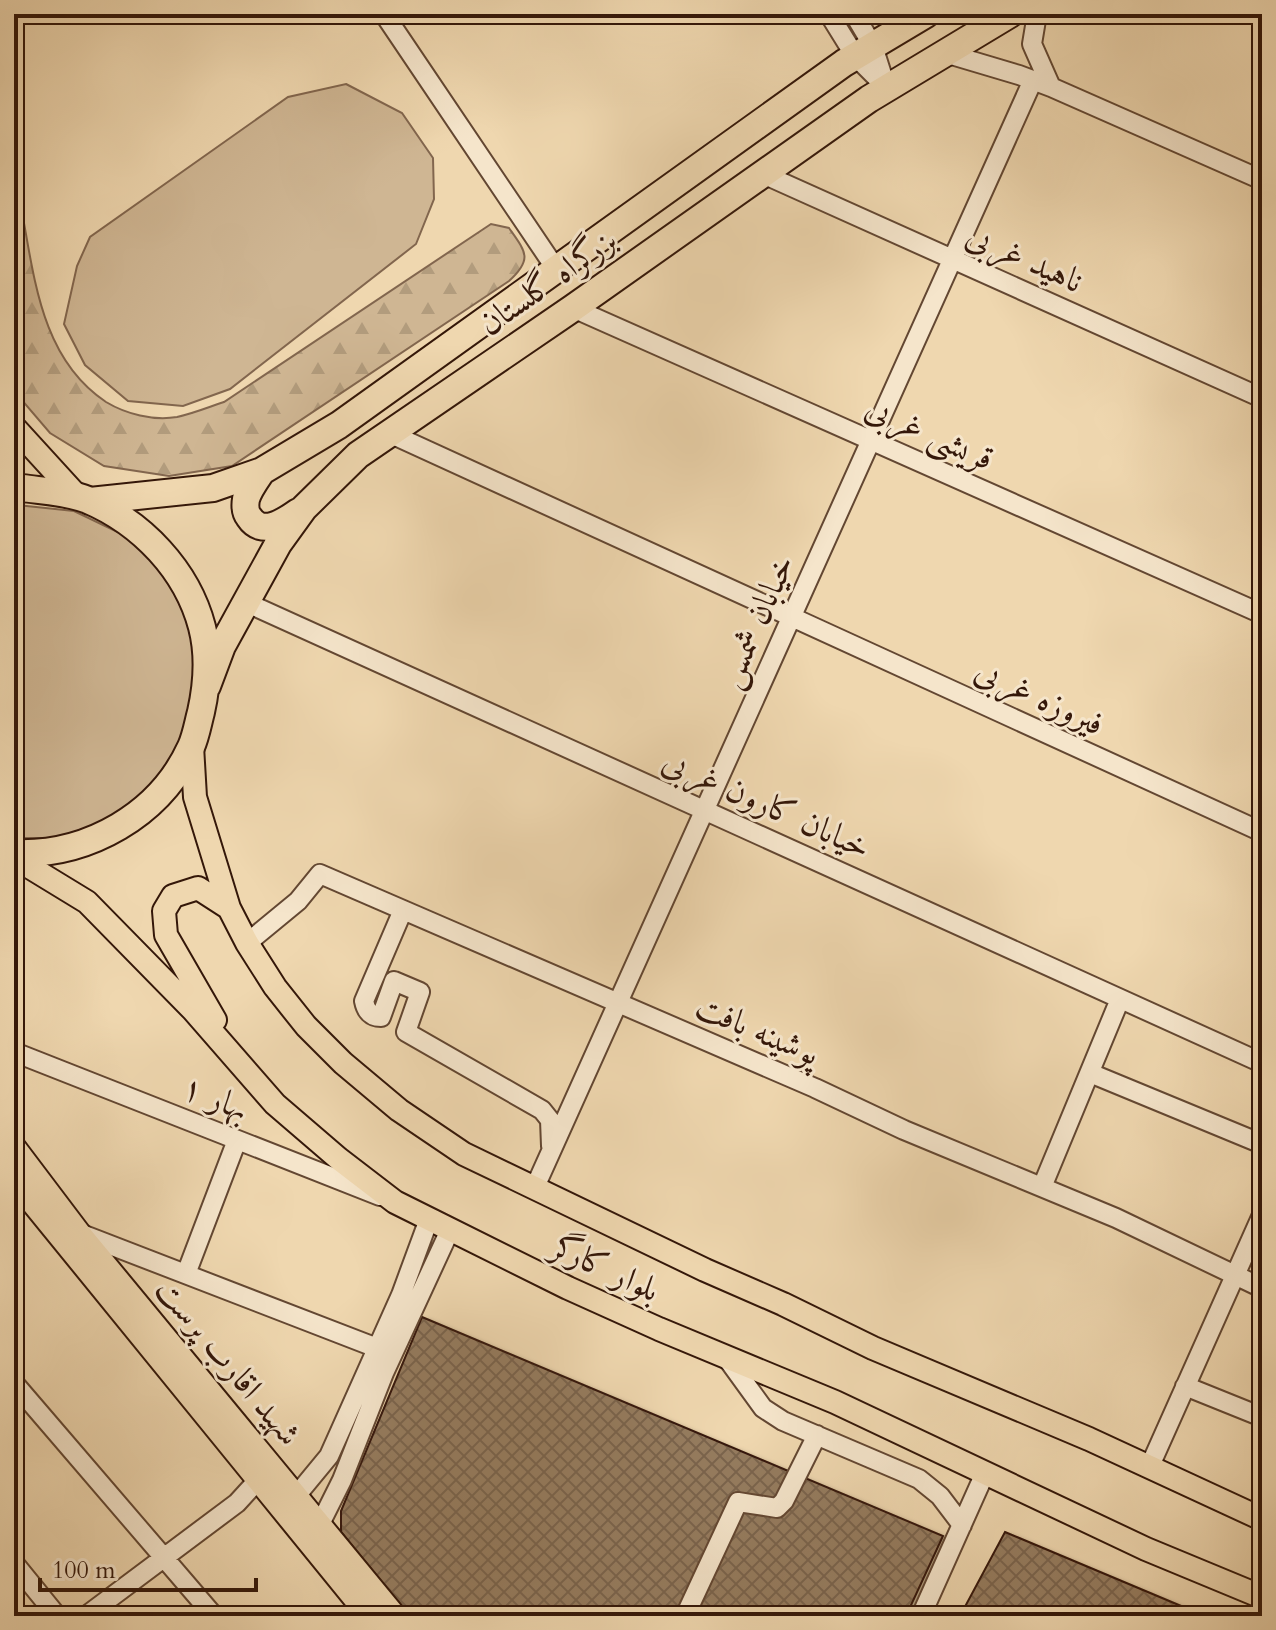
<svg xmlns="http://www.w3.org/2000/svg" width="1276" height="1630" viewBox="0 0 1276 1630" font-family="Cardo,Amiri,serif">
<defs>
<pattern id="forest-firs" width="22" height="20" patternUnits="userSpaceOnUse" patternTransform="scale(2)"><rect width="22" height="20" fill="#cfb693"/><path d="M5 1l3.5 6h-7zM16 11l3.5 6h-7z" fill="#b29c7d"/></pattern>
<pattern id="building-cross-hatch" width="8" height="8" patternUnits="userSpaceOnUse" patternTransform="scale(2)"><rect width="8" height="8" fill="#957b5f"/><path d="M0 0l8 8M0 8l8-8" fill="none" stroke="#7a644d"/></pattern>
<filter id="shadow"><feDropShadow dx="5" dy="3" stdDeviation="2" flood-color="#0004"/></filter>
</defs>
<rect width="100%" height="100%" fill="#efd7af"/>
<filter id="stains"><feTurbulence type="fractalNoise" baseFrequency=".0025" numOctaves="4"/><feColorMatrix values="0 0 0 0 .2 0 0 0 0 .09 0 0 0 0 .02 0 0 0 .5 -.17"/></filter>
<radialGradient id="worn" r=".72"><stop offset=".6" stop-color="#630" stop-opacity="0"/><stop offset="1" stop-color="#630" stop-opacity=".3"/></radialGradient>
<path fill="#cfb693" stroke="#82664e" stroke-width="2" d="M 346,84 L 402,113 L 433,158 L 434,199 L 416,244 L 230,389 L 183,406 L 128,401 L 85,365 L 64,324 L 77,266 L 90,237 L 288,97 Z
M 17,505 L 74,511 L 126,536 L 166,576 L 191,628 L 196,684 L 183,740 L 151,787 L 105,822 L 55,838 L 14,838 L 14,506 Z"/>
<path fill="url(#forest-firs)" stroke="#82664e" stroke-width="2" d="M 14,174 C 34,253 31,352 106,402 C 126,414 153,421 177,417 C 192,414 209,407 224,402 L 491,224 L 509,228 C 526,252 533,259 509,281 L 232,466 L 169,476 L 104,466 L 50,433 L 14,391 Z"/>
<path fill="url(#building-cross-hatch)" stroke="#341709" stroke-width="2" filter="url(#shadow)" d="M 422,1317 L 943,1536 L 906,1616 L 409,1616 L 341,1532 L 341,1511 Z
M 1005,1532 L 1205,1616 L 960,1616 Z"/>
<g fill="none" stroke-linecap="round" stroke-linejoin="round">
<defs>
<path id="minor" d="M 384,14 L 556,269
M 829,14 L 855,56 L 887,88
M 854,14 L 873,46 L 885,84
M 1037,14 L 1032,44 L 1051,87
M 945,53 L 1019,75 L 1051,87 L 1262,180
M 763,174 L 1262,398
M 573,308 L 1262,614
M 389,433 L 1262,832
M 245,602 L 1262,1063
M 403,910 L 364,1001 C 366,1011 371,1017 381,1017 L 394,981 L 420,992 L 406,1032 L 542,1110 L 550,1120 L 551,1146
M 247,943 L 298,901 L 320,874 L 815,1088 L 904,1130 L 1116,1218 L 1262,1288
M 14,1052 L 380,1196
M 1090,1073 L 1262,1144
M 535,1187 L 1033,80
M 1042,1187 L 1120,999
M 79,1233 L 377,1348
M 186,1274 L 237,1140
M 726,1357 L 763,1408 L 783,1421 L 919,1479 L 940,1496 L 962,1525
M 14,1383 L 214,1616
M 1185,1386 L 1262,1417
M 1149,1468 L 1262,1215
M 296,1496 L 329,1456 L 401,1295 L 429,1219
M 320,1524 L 342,1480 L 384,1373 L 450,1230
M 14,1563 L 57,1616
M 86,1616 L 237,1503 L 258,1480
M 685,1616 L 738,1502 L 777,1508 L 784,1501 L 817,1435
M 921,1616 L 985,1473"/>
<path id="major" d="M 14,427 L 77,496
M 192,746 L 195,797 L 229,908 L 247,943 L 275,987 L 306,1026 L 343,1063 L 399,1110 L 464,1154 L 705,1270 L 783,1304 L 873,1348 L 1089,1439 L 1262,1519
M 14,861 L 28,866 L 87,902 L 193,1010 L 275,1104 L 339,1159 L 395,1202 L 568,1288 L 659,1329 L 835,1402 L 1146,1549 L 1262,1597
M 215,1020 L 166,935 L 164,911 L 173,896 L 198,888 L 229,908
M 14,1147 L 79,1233 L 395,1616
M 14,1180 L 369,1616"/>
<path id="highway" d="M 262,471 C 256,480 249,489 246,499 C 245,505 245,512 249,517 C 262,537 284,522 298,512
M 14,490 L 22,488 C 44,491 68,492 88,500 C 142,523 187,570 202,627 C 209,654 207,685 201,712 C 198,723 196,736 191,747 C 160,815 88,856 14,853
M 90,501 L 213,488 L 262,471 L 339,425 L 844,63 L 926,14
M 207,686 L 222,646 L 278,544 L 304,508 L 358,455 L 573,308 L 869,99 L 1010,14"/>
</defs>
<use href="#minor" stroke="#634732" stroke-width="22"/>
<use href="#major" stroke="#341709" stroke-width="26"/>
<use href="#highway" stroke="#341709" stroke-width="30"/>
<use href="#minor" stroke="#f5e5cb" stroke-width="18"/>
<use href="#major" stroke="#efd7af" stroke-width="22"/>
<use href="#highway" stroke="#efd7af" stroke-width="26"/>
</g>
<g text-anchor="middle" stroke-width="6" stroke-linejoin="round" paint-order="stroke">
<g font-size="34" fill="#341709" stroke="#f5e5cb">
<text transform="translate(1025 257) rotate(24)" y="12">ناهید غربی</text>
<text transform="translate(547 281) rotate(-35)" y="12">بزرگراه گلستان</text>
<text transform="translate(930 432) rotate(24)" y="12">قریشی غربی</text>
<text transform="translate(755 621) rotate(-66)" y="12">خیابان شمس</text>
<text transform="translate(1040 696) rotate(25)" y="12">فیروزه غربی</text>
<text transform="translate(767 803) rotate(24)" y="12">خیابان کارون غربی</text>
<text transform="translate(758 1029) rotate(23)" y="12">پوشینه بافت</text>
<text transform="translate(216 1097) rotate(22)" y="12">بهار ۱</text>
<text transform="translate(606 1267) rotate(25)" y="12">بلوار کارگر</text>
<text transform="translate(229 1361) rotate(50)" y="12">شهید اقارب پرست</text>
</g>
</g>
<rect width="1276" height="1630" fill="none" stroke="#efd7af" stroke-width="48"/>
<rect x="16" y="16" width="1244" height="1598" fill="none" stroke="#341709" stroke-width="4"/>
<rect x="24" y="24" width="1228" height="1582" fill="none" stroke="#341709" stroke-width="2"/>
<path d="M40 1578v12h216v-12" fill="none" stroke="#341709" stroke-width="4"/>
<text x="52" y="1578" font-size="24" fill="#341709" stroke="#f5e5cb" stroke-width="6" paint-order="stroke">100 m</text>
<rect width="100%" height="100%" filter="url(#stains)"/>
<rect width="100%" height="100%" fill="url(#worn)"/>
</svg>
